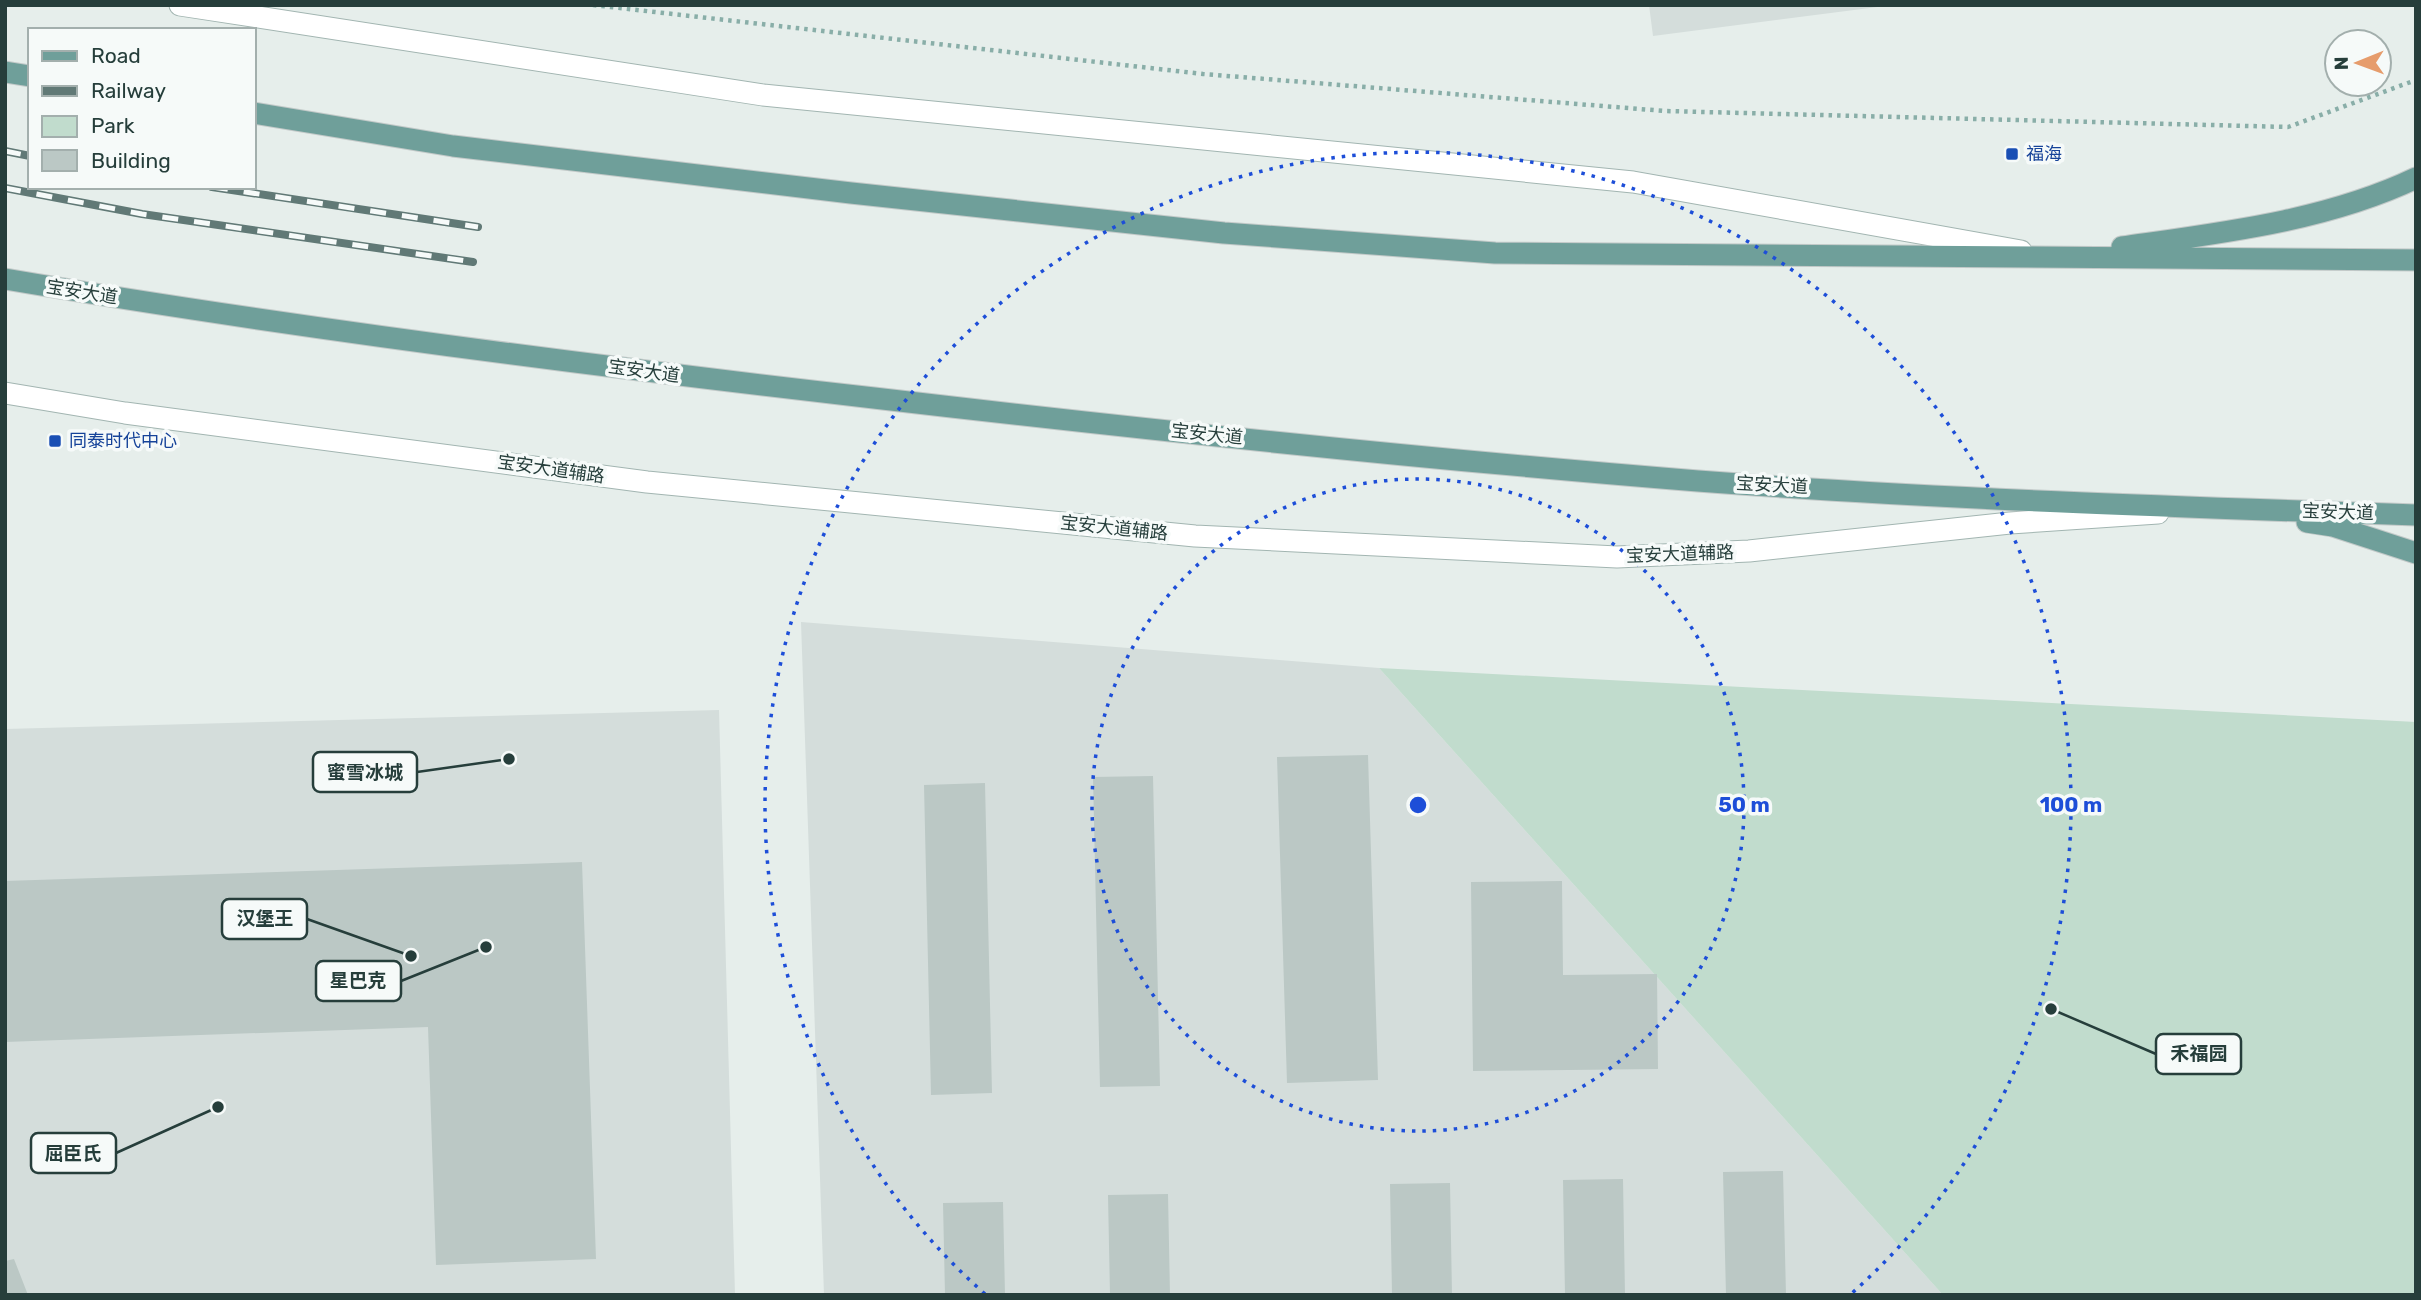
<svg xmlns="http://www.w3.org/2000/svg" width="2421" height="1300" viewBox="0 0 2421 1300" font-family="Rubik,'Noto Sans SC',sans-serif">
<rect width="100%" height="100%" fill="#e6eeeb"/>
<path fill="#d4dddb" d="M 1649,5 L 1893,5 L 1653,36 Z
M 801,622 L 1379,668 L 1943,1295 L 824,1295 Z
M 719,710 L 735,1295 L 5,1295 L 5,729 Z"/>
<path fill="#c1dccd" d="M 1379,668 L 2416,722 L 2416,1295 L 1943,1295 Z"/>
<path fill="#bbc8c5" d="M 1368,755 L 1378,1080 L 1287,1083 L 1277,757 Z
M 1153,776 L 1160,1086 L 1100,1087 L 1093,777 Z
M 985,783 L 992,1093 L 931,1095 L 924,785 Z
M 582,862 L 596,1259 L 436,1265 L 428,1027 L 5,1042 L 5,881 Z
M 1562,881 L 1563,975 L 1657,974 L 1658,1069 L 1473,1071 L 1471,882 Z
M 1783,1171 L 1786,1295 L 1726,1295 L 1723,1172 Z
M 1623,1179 L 1625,1295 L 1565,1295 L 1563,1180 Z
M 1450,1183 L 1452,1295 L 1392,1295 L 1390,1184 Z
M 1168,1194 L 1170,1295 L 1110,1295 L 1108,1195 Z
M 1003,1202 L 1005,1295 L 945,1295 L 943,1203 Z
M 14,1259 L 28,1295 L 5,1295 L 5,1261 Z"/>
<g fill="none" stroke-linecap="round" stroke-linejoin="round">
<defs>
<path id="secondary" d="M 180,5 L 763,95 L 1633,182 L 2021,251
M 5,393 L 125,413 L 647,482 L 1195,536 L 1617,557 L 1749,551 L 2010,523 L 2158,513"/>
<path id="primary" d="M 5,72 L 30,76
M 254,113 L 453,146 L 851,193 L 1224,233 L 1495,253 L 2416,260
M 2122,247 C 2220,233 2326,221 2416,178
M 5,279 C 293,328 584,365 874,398 C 1148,430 1423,459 1698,481 C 1937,499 2176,507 2416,515
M 2307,522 L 2333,526 L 2416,553"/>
</defs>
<use href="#secondary" stroke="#a2b5b1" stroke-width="23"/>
<use href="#primary" stroke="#c2c9c8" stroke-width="23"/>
<path stroke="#89aea8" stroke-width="4.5" stroke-dasharray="3.5 5" stroke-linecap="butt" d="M 593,5 L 1203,74 L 1665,111 L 2288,127 L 2416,80"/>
<use href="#secondary" stroke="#fff" stroke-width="21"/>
<use href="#primary" stroke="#6f9f9a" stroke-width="21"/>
<defs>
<path id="rail" d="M 5,151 L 30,156
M 212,187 L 478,227
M 5,188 L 142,214 L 473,262"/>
</defs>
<use href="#rail" stroke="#617976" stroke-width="8"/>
<use href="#rail" stroke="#f6faf9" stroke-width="5" stroke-dasharray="16" stroke-linecap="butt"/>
</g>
<g fill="none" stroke="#1d4ed8" stroke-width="3.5" stroke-dasharray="3.5 7">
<circle cx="1418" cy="805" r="326"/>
<path d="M985 1294A653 653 0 1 1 1851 1294"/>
</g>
<g fill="#1a4fb4" stroke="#f6faf9" stroke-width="2.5">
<rect x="2005" y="147" width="14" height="14" rx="3.5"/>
<rect x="48" y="434" width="14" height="14" rx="3.5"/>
</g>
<g text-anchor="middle" stroke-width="7" stroke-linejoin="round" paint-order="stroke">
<g font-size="18" fill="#164399" stroke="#f6faf9" text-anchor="start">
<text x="2026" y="160">福海</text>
<text x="69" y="447">同泰时代中心</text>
</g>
<g font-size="18" fill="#263e3b" stroke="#f6faf9">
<text transform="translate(82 292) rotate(9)" y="6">宝安大道</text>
<text transform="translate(644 371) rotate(8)" y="6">宝安大道</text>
<text transform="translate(1207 434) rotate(6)" y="6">宝安大道</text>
<text transform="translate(551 469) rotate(8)" y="6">宝安大道辅路</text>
<text transform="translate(1772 485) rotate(3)" y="6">宝安大道</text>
<text transform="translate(2338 512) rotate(2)" y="6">宝安大道</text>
<text transform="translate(1114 528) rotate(6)" y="6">宝安大道辅路</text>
<text transform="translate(1680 554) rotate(-2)" y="6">宝安大道辅路</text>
</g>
</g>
<circle cx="1418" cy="805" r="10" fill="#1d4ed8" stroke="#f6faf9" stroke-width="3.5"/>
<g font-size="21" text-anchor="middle" font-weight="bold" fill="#1d4ed8" stroke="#f6faf9" stroke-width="7" stroke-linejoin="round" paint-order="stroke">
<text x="1744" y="812">50 m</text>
<text x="2071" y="812">100 m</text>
</g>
<path fill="none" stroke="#263e3b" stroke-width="2.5" d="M509 759L417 772M411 956L307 919M486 947L401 981M2051 1009L2156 1054M218 1107L116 1153"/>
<g fill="#263e3b" stroke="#f6faf9" stroke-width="2.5">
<circle cx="509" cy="759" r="7"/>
<circle cx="411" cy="956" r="7"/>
<circle cx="486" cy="947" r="7"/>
<circle cx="2051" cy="1009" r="7"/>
<circle cx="218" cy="1107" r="7"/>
</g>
<g fill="#f6faf9" stroke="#263e3b" stroke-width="2.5">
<rect x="313" y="752" width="104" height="40" rx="7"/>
<rect x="222" y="899" width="85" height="40" rx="7"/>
<rect x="316" y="961" width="85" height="40" rx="7"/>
<rect x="2156" y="1034" width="85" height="40" rx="7"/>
<rect x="31" y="1133" width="85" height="40" rx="7"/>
</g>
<g font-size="19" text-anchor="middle" font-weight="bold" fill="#263e3b">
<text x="365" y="779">蜜雪冰城</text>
<text x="265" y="925">汉堡王</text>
<text x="358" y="987">星巴克</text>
<text x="2199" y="1060">禾福园</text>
<text x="73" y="1160">屈臣氏</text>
</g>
<rect width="2421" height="1300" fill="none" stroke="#263e3b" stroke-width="14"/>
<rect x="28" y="28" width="228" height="161" fill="#f6faf9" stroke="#a3afad" stroke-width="2"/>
<rect x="42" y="51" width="35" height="10" fill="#6f9f9a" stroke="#a3afad" stroke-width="2"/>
<text x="91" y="63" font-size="21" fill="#263e3b">Road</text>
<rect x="42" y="86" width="35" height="10" fill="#617976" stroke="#a3afad" stroke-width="2"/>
<text x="91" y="98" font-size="21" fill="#263e3b">Railway</text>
<rect x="42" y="116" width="35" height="21" fill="#c1dccd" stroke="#a3afad" stroke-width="2"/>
<text x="91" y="133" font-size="21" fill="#263e3b">Park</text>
<rect x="42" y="150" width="35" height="21" fill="#bbc8c5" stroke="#a3afad" stroke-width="2"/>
<text x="91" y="168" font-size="21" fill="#263e3b">Building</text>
<g transform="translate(2358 63) rotate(269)"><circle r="33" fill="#f6faf9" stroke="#a3afad" stroke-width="2"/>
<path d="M0-5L12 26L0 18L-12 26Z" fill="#e69c6c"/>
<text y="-10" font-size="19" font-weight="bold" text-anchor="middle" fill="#263e3b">N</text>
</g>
</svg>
